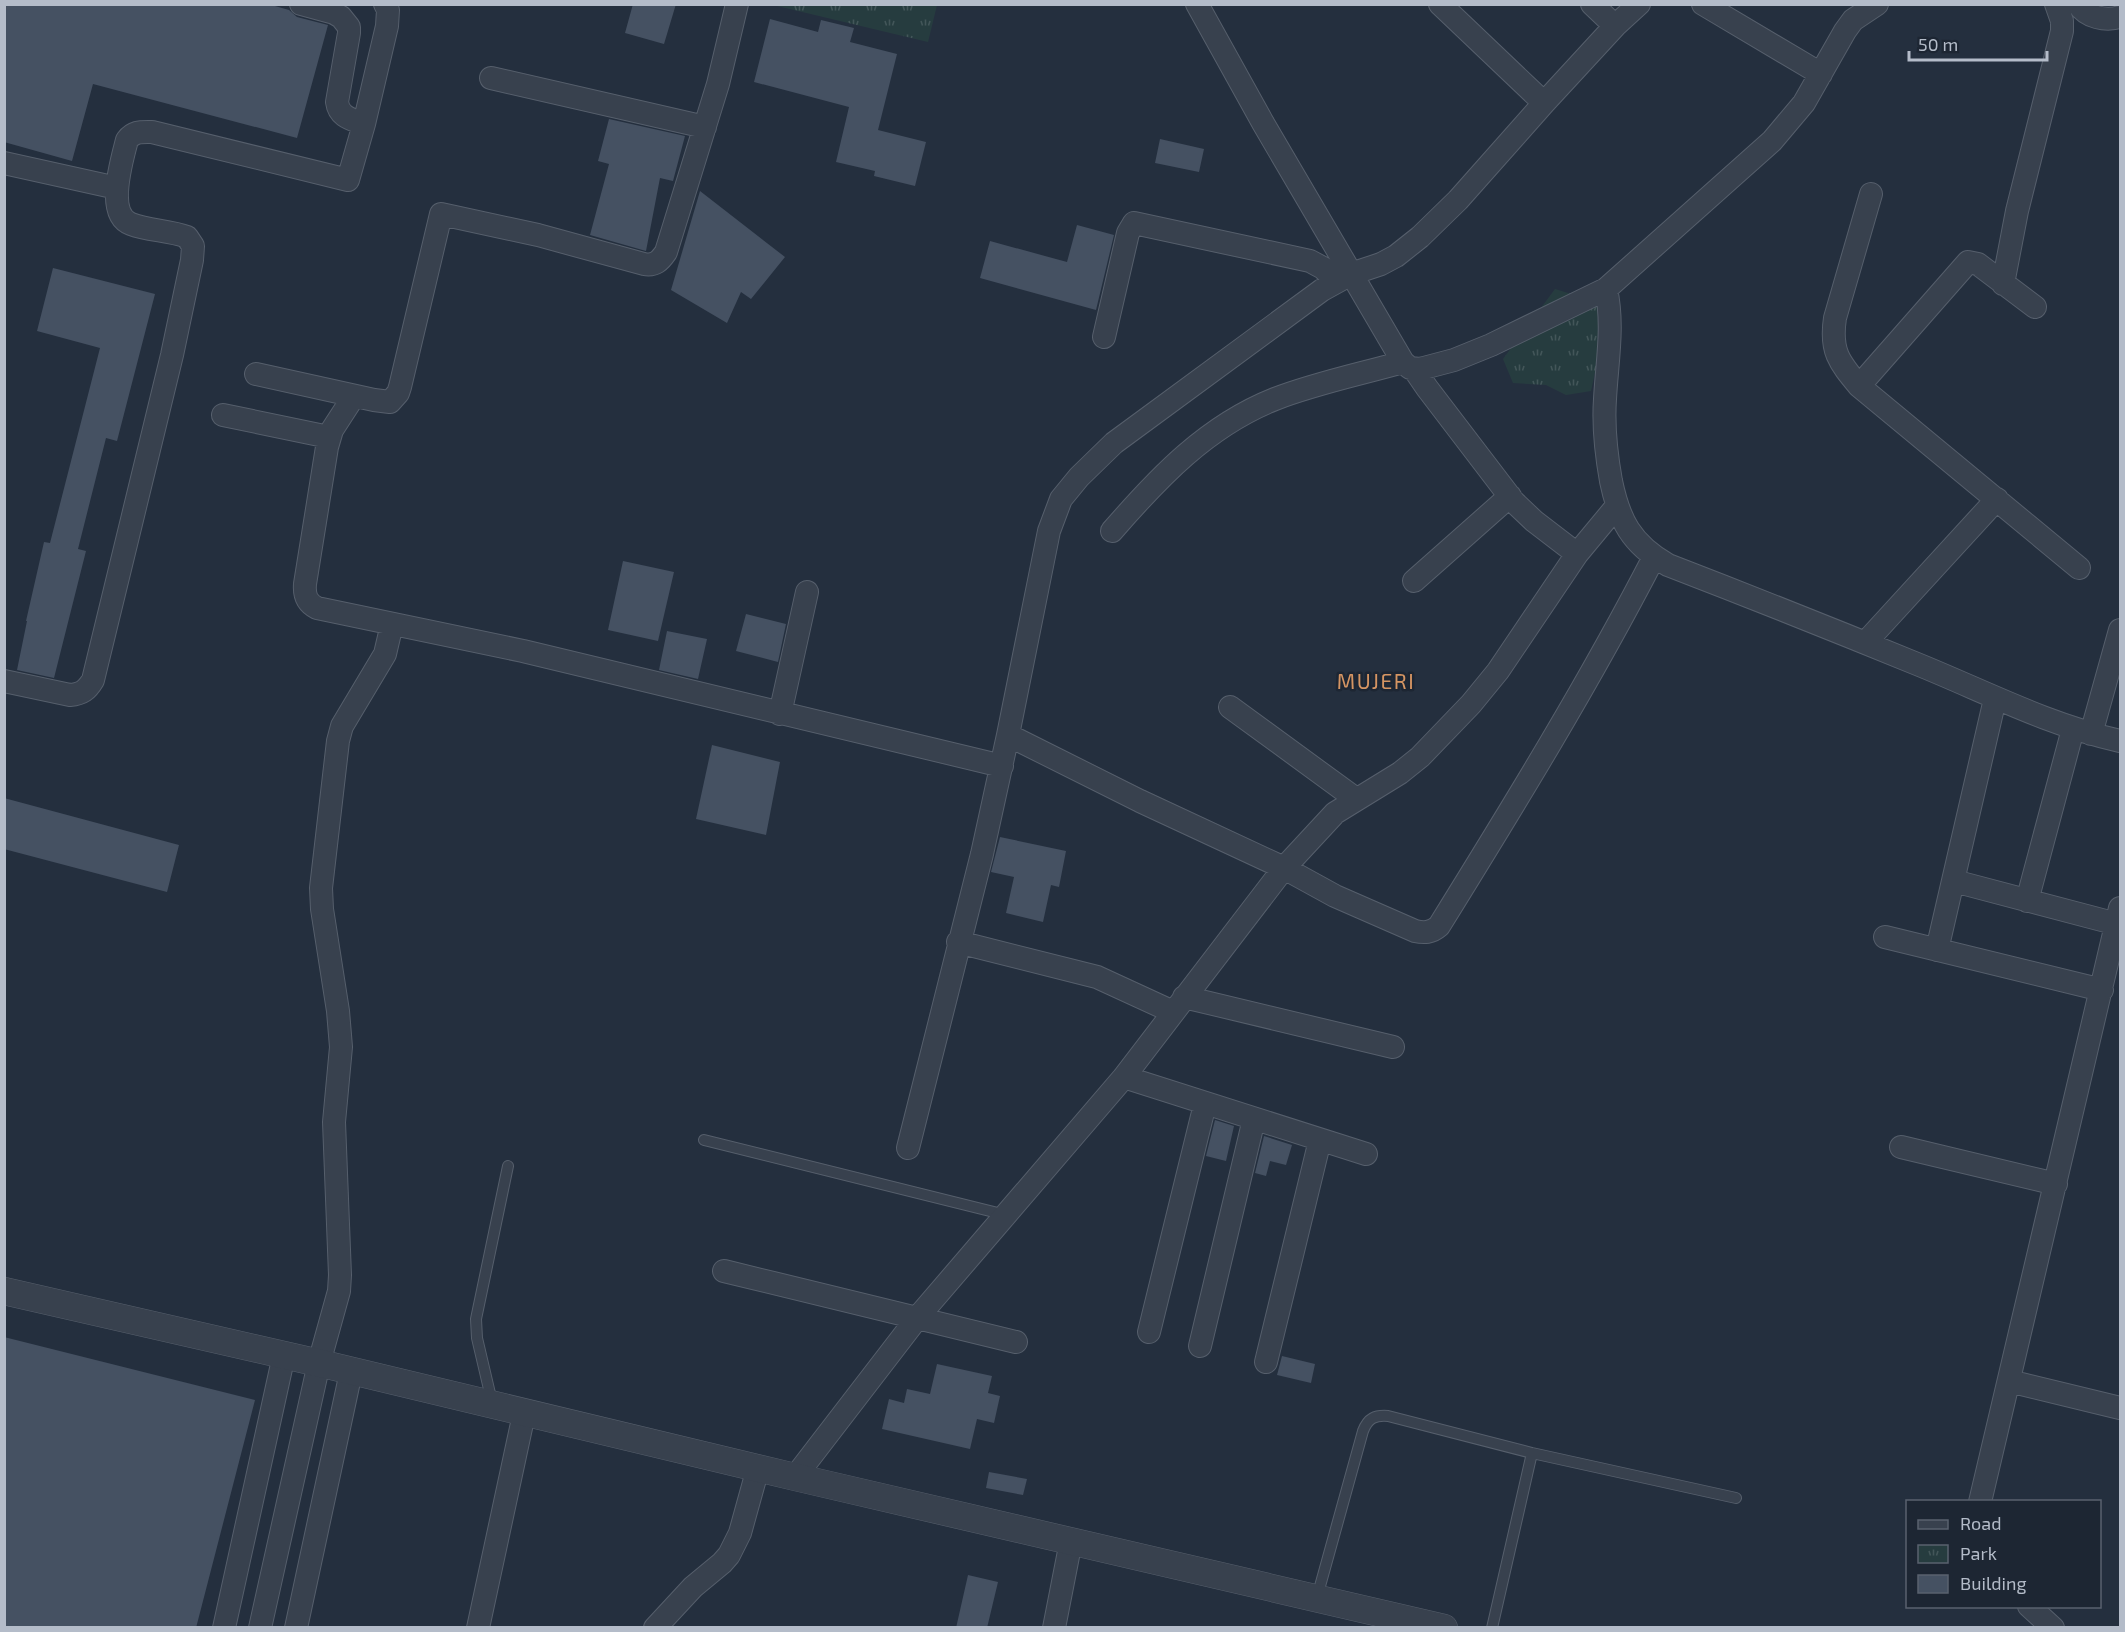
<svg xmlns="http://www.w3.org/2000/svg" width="2125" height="1632" viewBox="0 0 2125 1632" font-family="'Exo 2',sans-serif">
<defs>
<pattern id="park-tufts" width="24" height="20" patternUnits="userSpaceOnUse" patternTransform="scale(1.5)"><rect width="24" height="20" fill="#263c3f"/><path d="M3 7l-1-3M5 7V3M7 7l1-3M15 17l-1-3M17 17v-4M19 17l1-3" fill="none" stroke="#435659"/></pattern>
</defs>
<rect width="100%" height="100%" fill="#242f3e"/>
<path fill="url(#park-tufts)" d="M 773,5 L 937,5 L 928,42 Z
M 1555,289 L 1578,296 L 1598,293 L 1603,335 L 1591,391 L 1566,395 L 1546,385 L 1513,383 L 1503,359 Z"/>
<path fill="#455162" d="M 4,4 L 268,4 L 289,10 L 297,17 L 328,25 L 297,138 L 93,84 L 72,161 L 4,142 Z
M 633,4 L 676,4 L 664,44 L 625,33 Z
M 770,19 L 818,32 L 821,20 L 854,28 L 850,42 L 897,54 L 878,130 L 926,142 L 915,186 L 874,176 L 875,171 L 836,162 L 849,107 L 754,82 Z
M 609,119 L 685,136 L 673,181 L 660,178 L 646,251 L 590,235 L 609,164 L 598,161 Z
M 1160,139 L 1204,149 L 1199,172 L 1155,163 Z
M 700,191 L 785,257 L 751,299 L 741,292 L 727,323 L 671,290 Z
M 1077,225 L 1114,235 L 1096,310 L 980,278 L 990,241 L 1067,262 Z
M 53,268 L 155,294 L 117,441 L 106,438 L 78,549 L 86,551 L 54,678 L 17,670 L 27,621 L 26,621 L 44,542 L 50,543 L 100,348 L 37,331 Z
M 623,561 L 674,572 L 658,641 L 608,630 Z
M 746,614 L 786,624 L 778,662 L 736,651 Z
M 667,631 L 707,639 L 698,679 L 659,670 Z
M 712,745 L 780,762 L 766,835 L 696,819 Z
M 4,798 L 179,845 L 167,892 L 4,849 Z
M 1000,837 L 1066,851 L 1059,887 L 1051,885 L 1043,922 L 1006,913 L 1014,877 L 991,872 Z
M 1215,1120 L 1234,1126 L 1226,1161 L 1206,1156 Z
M 1264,1136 L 1292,1145 L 1286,1165 L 1270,1161 L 1266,1176 L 1255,1173 Z
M 4,1337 L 255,1400 L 196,1628 L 4,1628 Z
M 1282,1356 L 1315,1364 L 1311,1383 L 1277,1375 Z
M 937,1364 L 992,1376 L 988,1393 L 1000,1396 L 994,1423 L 977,1419 L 970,1449 L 882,1429 L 889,1399 L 904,1403 L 907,1389 L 930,1394 Z
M 989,1472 L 1027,1479 L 1023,1495 L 986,1488 Z
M 968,1575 L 998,1582 L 987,1628 L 956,1628 Z"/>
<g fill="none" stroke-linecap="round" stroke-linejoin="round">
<defs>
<path id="service" d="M 704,1140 L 1006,1215
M 492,1402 L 477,1338 L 476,1319 L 508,1166
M 1317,1597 L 1363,1431 C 1368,1418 1375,1415 1388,1416 L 1532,1453 L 1736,1498
M 1492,1628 L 1532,1453"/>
<path id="minor" d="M 301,4 L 334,13 L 341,17 L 349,27 L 349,33 L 337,102 C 339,117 351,119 364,124
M 1197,4 L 1263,123 L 1403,362 L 1410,368 L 1420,369 L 1454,360 L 1491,345 L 1606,289 L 1772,141 L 1804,103 L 1845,31 L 1853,20 L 1877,4
M 1440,4 L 1544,103
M 1592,4 L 1615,26
M 1703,4 L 1821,74
M 2078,4 C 2087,18 2106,21 2120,17
M 491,78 L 705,127
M 4,163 L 117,188
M 1871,194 L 1835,318 C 1830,351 1839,362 1859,386 L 2079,568
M 2003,284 L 2017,211 L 2062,31 L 2062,21 L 2056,4
M 1606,289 C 1614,325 1607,362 1605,399 C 1603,427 1606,453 1611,481 C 1619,520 1631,544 1668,565 C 1751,597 1834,630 1917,664 C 1986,692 2046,724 2120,741
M 1104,337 L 1128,233 L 1134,223 L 1310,261 L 1323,268 L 1336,281
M 1414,369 L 1427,388 L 1514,502 L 1534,521 L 1577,554
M 256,374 L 374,400 L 390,402 L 398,393 L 400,387 L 441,214 L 538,235 L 644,264 C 655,266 660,261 666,252 L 718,84 L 737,4
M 1859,386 L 1968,262 L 1978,264 L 2035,307
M 354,396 L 332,430 L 327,447 L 305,584 C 304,596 307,603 317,608 L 523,651 L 1002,766
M 223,415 L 329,437
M 1112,531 C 1159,477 1207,426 1275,399 C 1316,383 1361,374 1403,362
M 1414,581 L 1510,496
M 1865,643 L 1997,499
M 4,681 L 70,695 C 82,694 87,690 93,680 L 172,355 L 192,260 L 193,246 L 187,237 C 169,230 149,231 131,224 C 105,214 122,160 127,140 C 134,131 141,132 152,132 L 348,180 L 364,124 L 387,26 L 388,10 L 385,4
M 1230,707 L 1356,799
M 780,714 L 807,592
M 2091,734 L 2120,630
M 1008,735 L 1140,801 L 1284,868 L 1335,896 L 1415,931 C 1424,933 1431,933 1439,926 C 1514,805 1589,683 1654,557
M 1954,881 L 2117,924
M 2027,901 L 2073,729
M 1885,937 L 2102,990
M 958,942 L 1097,977 L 1173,1012
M 1937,950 L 1995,699
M 1184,997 L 1393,1047
M 1124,1077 L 1366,1154
M 1901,1147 L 2056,1184
M 908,1148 L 982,854 L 1008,735 L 1049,531 L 1061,499 L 1079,477 L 1114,443 L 1322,290 L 1351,274 L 1381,264 L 1396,256 L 1420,237 L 1458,200 L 1544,103 L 1615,26 L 1639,4
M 724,1271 L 1016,1342
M 1149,1332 L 1205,1104
M 1200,1346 L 1254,1119
M 1266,1362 L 1320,1140
M 2009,1381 L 2120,1408
M 795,1477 L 918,1317 L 1124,1077 L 1284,868 L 1335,813 L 1400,773 L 1420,757 L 1471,704 L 1498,671 L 1577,554 L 1616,507
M 1980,1502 L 2120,908
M 2029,1606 L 2053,1628
M 224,1628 L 284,1355
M 260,1628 L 319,1363 L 339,1291 L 340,1275 L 334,1122 L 341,1047 L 338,1011 L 322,909 L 321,888 L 338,741 L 342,726 L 385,654 L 392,624
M 296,1628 L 351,1372
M 478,1628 L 524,1414
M 655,1628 L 693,1587 L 722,1563 L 729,1555 L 740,1533 L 758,1468
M 1054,1628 L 1071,1541"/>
<path id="tertiary" d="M 4,1291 L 319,1363 L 795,1477 L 1444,1628"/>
</defs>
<use href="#service" stroke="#565f6c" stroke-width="12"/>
<use href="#minor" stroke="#565f6c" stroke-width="24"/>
<use href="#tertiary" stroke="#565f6c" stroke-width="28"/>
<use href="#service" stroke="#38414e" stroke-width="10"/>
<use href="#minor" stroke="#38414e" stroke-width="22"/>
<use href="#tertiary" stroke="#38414e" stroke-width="27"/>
</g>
<g text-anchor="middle" stroke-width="5" stroke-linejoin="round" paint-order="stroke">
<g font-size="21" letter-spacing="1.5" fill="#d59563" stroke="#1d2633">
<text x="1376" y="689">MUJERI</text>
</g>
</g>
<rect width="2125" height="1632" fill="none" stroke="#b4bcc9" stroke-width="12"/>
<rect x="1906" y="1500" width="195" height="108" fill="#1d2633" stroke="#59626f" stroke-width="1.5"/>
<rect x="1918" y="1520" width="30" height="9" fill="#38414e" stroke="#59626f" stroke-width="1.5"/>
<text x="1960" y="1530" font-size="18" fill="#b4bcc9">Road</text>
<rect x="1918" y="1545" width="30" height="18" fill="url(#park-tufts)" stroke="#59626f" stroke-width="1.5"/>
<text x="1960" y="1560" font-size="18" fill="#b4bcc9">Park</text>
<rect x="1918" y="1575" width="30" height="18" fill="#455162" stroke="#59626f" stroke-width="1.5"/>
<text x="1960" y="1590" font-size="18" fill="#b4bcc9">Building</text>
<path d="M1909 51v9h138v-9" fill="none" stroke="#b4bcc9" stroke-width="3"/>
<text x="1918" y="51" font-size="18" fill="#b4bcc9" stroke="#1d2633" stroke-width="4.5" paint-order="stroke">50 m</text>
</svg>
